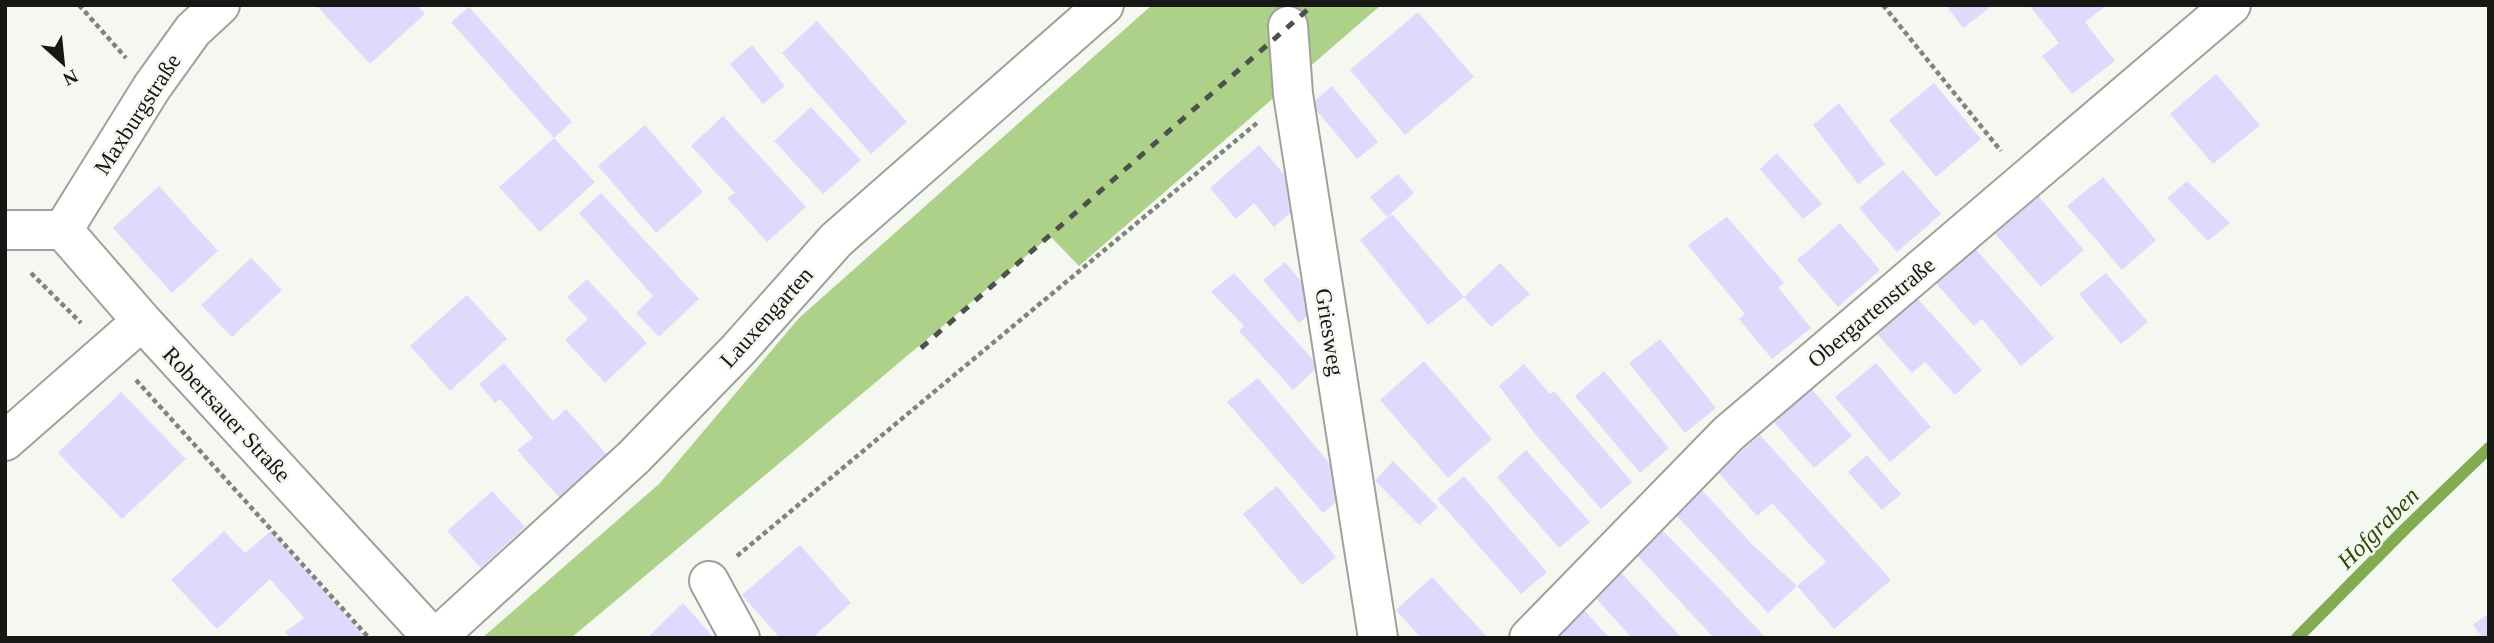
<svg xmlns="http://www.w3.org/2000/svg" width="2494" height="643" viewBox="0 0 2494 643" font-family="'Times New Roman',serif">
<rect width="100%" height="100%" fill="#f4f8f1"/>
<path fill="#add189" d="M 1152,5 L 1381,5 L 1079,266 L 1050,236 L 571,638 L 482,638 L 659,484 L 799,318 Z"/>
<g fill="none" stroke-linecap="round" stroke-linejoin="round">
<path stroke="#82ac52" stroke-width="12" d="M 2297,638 L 2406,528 L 2489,448"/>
</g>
<path fill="#e0d9fe" d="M 316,5 L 417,5 L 425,14 L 370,64 Z
M 1946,5 L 1993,5 L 1963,28 Z
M 2029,5 L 2107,5 L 2085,22 L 2115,61 L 2072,94 L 2042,56 L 2059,43 Z
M 469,7 L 572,122 L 554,138 L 595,182 L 540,232 L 499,187 L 554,138 L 451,22 Z
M 1418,12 L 1474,77 L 1405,135 L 1350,70 Z
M 817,21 L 907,122 L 871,154 L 782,53 Z
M 752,45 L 785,86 L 763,104 L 730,64 Z
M 2216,74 L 2260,125 L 2213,164 L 2170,114 Z
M 1934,83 L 1981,139 L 1936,177 L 1889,120 Z
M 1332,86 L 1378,142 L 1357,159 L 1311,104 Z
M 1839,103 L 1885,164 L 1858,184 L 1813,125 Z
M 811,107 L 861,160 L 823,194 L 774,141 Z
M 723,116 L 806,207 L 767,242 L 727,198 L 735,193 L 691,146 Z
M 645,125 L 703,192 L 656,233 L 598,166 Z
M 1259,145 L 1306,200 L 1274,227 L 1254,203 L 1236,219 L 1210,188 Z
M 1777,153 L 1822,204 L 1803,219 L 1760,169 Z
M 1903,170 L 1941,214 L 1897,252 L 1859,208 Z
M 1398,174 L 1414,193 L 1387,217 L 1370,197 Z
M 2103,177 L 2156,240 L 2122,270 L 2067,206 Z
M 2187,181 L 2230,223 L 2208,241 L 2167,198 Z
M 159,186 L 218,251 L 172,293 L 113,228 Z
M 2035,192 L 2084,250 L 2041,287 L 1991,229 Z
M 601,193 L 699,299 L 659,337 L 636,313 L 653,296 L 579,213 Z
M 1392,214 L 1464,297 L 1500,263 L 1530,294 L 1491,327 L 1464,297 L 1428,325 L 1360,240 Z
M 1727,217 L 1784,283 L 1778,287 L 1811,328 L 1772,359 L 1739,319 L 1745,314 L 1688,245 Z
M 1840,223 L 1880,270 L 1838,307 L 1797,260 Z
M 1973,246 L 2054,338 L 2021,366 L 1982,319 L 1974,326 L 1933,280 Z
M 251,258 L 282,290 L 232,337 L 201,305 Z
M 1285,262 L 1320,304 L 1299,323 L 1263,280 Z
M 1234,273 L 1319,366 L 1293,390 L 1239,331 L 1244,326 L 1211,292 Z
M 2106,273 L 2148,322 L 2121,344 L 2079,294 Z
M 587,279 L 647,343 L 605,383 L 565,340 L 588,319 L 567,297 Z
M 467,295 L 507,339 L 450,391 L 410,346 Z
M 1917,298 L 1982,370 L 1955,395 L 1925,362 L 1912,373 L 1877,334 Z
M 1660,339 L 1716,408 L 1685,433 L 1629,363 Z
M 1424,361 L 1492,439 L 1448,478 L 1380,400 Z
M 504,363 L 553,421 L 566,409 L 611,459 L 563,502 L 517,450 L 533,438 L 500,399 L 495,403 L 479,384 Z
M 1876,363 L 1931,427 L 1890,462 L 1835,397 Z
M 1524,364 L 1550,394 L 1554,391 L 1632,482 L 1601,509 L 1536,435 L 1499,386 Z
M 1604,371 L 1669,448 L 1640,473 L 1575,396 Z
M 1258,378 L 1351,489 L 1323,513 L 1227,402 Z
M 1811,388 L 1852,436 L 1814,468 L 1773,421 Z
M 121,392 L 186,459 L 122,519 L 58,453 Z
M 1760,435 L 1891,580 L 1834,629 L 1797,586 L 1826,562 L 1772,503 L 1757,516 L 1718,472 Z
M 1526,450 L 1590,522 L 1559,548 L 1497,477 Z
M 1867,455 L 1901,494 L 1882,510 L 1848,472 Z
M 1393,461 L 1438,507 L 1419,525 L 1375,481 Z
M 1464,476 L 1547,572 L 1521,594 L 1437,499 Z
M 1277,486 L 1336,557 L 1302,585 L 1243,514 Z
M 1700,488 L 1752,544 L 1797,586 L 1768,613 L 1673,512 Z
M 492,491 L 525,527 L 481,568 L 447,531 Z
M 1657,525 L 1712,581 L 1766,638 L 1714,638 L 1632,550 Z
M 224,531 L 245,553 L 271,531 L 366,638 L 290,638 L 285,632 L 304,618 L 270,579 L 217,629 L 171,580 Z
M 800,545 L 851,603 L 812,638 L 780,638 L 742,595 Z
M 1616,567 L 1682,638 L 1632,638 L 1590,592 Z
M 1432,577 L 1488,638 L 1421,638 L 1396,610 Z
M 683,603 L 714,638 L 647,638 Z
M 1580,605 L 1609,638 L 1551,638 Z
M 2489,613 L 2489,638 L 2483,638 L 2473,625 Z"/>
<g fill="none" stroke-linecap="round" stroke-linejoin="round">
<defs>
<path id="minor" d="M 1288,26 L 1293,94 L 1378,638
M 5,230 L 63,230 L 142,321 L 433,638
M 63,230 L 152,87 L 193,30 L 220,5
M 5,441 L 142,321
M 709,581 L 740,638
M 436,638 L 634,457 L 738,350 L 836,240 L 1104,5
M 1529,638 L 1728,434 L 2231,5"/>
</defs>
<use href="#minor" stroke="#9fa29c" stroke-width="42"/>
<path stroke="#80837e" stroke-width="4.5" stroke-dasharray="5 3.5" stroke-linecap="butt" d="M 79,5 L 126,58
M 1883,5 L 2001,151
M 31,273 L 81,323
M 136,380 L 369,638
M 737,556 L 1257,123"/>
<use href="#minor" stroke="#fff" stroke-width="38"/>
<path stroke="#4e504d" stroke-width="5" stroke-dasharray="9 9" stroke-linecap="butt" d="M 921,348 L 1313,5"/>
</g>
<g text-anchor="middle" stroke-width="5" stroke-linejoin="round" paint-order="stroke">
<g font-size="23" fill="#171816" stroke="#f4f8f1">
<text transform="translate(137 114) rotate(-57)" y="8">Maxburgstraße</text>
<text transform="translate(1871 312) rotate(-40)" y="8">Obergartenstraße</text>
<text transform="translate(766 317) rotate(-48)" y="8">Lauxengarten</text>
<text transform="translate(1330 332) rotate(81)" y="8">Griesweg</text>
<text transform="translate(227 414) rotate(47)" y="8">Robertsauer Straße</text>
</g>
<g font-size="24" font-style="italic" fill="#2f4a07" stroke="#f4f8f1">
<text transform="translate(2378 528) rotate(-45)" y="8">Hofgraben</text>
</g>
</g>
<rect width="2494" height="643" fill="none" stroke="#171816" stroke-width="14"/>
<g transform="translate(63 63) rotate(153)" stroke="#f4f8f1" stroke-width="5" paint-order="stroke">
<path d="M0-5L12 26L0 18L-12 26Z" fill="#171816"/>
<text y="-10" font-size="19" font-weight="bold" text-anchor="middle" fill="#171816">N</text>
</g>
</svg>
